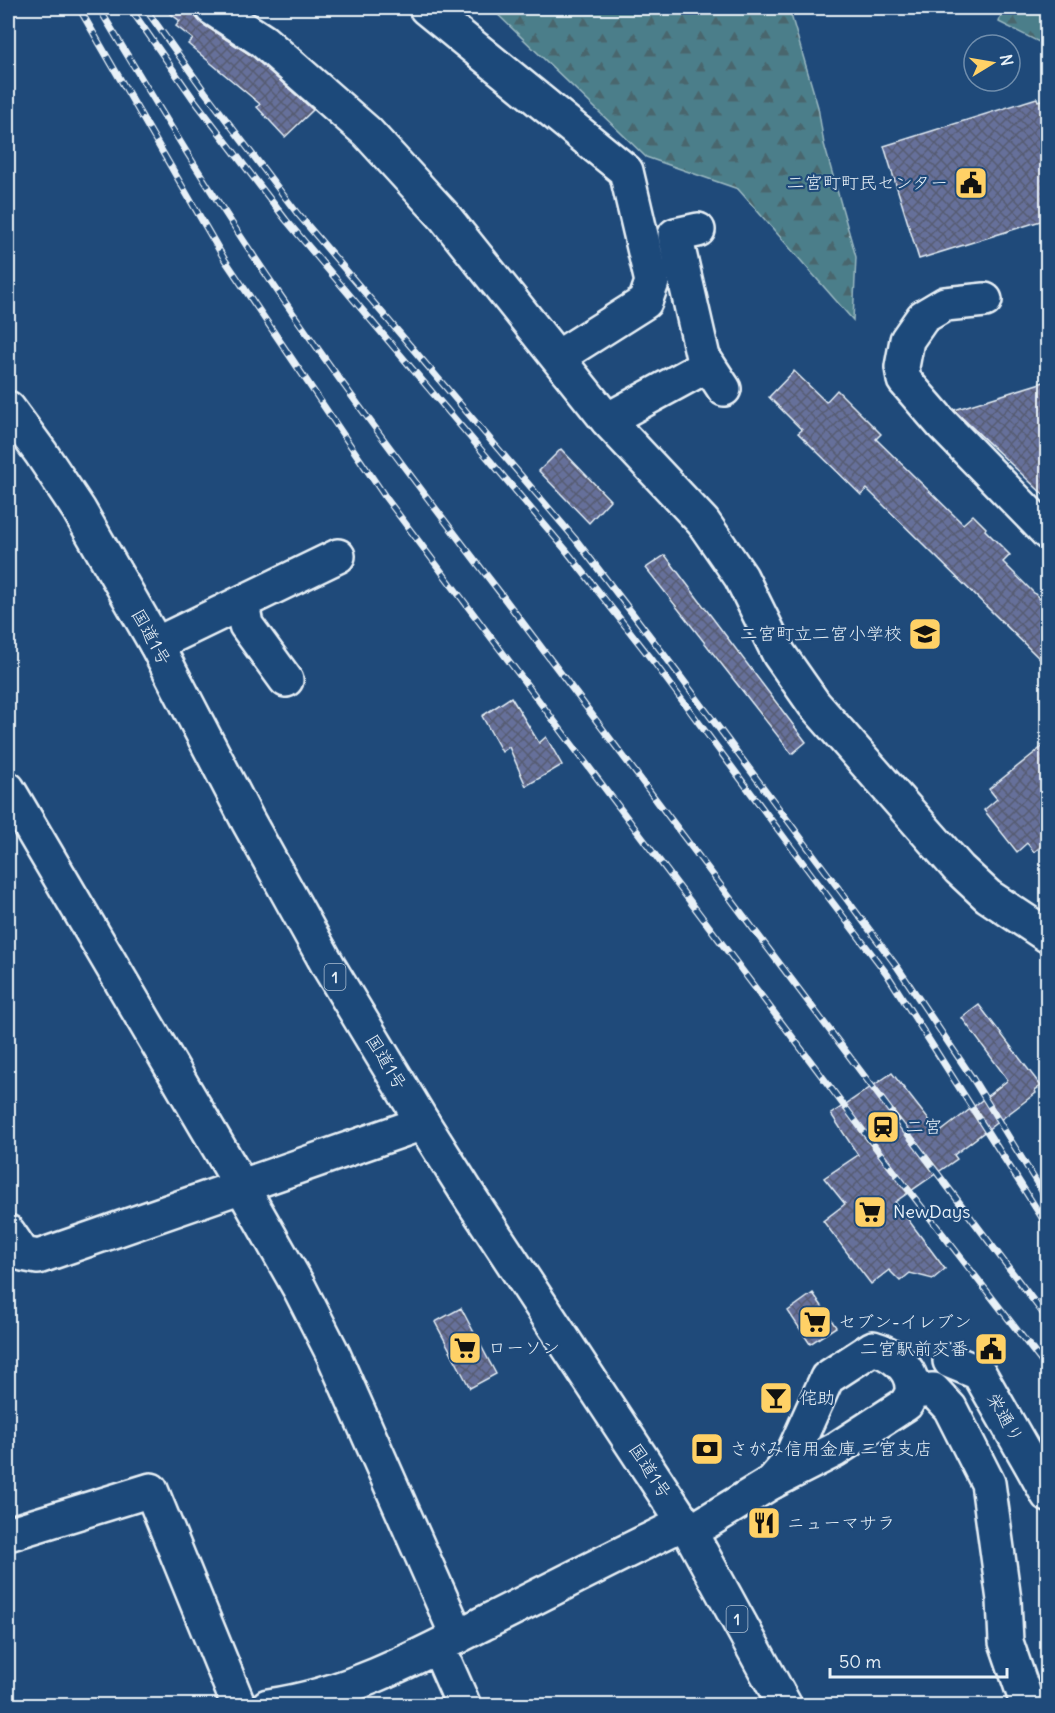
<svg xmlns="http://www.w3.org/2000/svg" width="1055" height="1713" viewBox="0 0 1055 1713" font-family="Delius,'Klee One',sans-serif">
<defs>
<pattern id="forest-firs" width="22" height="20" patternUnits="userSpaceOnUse" patternTransform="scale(1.5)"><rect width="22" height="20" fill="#4c7e8a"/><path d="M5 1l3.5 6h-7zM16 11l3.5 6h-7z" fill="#49666d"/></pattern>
<pattern id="building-cross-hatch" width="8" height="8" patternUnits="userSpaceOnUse" patternTransform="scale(1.5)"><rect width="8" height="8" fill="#66709a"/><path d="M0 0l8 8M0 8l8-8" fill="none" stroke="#565c72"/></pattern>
</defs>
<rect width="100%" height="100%" fill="#1f4a7a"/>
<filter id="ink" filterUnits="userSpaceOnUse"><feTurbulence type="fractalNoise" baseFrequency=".0167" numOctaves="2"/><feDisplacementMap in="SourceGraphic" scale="12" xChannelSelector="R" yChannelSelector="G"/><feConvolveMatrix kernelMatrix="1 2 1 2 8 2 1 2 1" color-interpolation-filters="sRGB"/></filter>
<g filter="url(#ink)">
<path fill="url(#forest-firs)" stroke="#9ab8c1" stroke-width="1.5" d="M 491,8 L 789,8 L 818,107 L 824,144 L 856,257 L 853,320 L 738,189 L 646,157 Z
M 1003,8 L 1047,8 L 1047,46 L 999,22 Z"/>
<path fill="url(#building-cross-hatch)" stroke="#e8f1f8" stroke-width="1.5" d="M 163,8 L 192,8 L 196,17 L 202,24 L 252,56 L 313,110 L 285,137 L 257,107 L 260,104 L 188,44 L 193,39 L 176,26 L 180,21 Z
M 1037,98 L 1038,101 L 1044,99 L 1047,110 L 1047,219 L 919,259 L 884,146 Z
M 794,371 L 826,402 L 837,390 L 881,434 L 876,439 L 963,524 L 973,515 L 986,528 L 985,530 L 1010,555 L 1003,562 L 1047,606 L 1047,666 L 867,489 L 861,495 L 798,433 L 802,430 L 769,397 Z
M 1047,381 L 1047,498 L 954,410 Z
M 561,449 L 610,500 L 589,523 L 539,471 Z
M 665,555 L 806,742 L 792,754 L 646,568 Z
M 511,697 L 539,743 L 546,737 L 562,765 L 526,786 L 509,747 L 502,752 L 482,716 Z
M 1047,743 L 1047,842 L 1034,852 L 1027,843 L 1017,852 L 984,810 L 997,799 L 989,789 Z
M 979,1005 L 1041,1086 L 1035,1090 L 1036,1093 L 954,1155 L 957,1159 L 895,1202 L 945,1269 L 933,1279 L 910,1273 L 900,1281 L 889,1270 L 871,1284 L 823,1221 L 845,1204 L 824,1178 L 858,1155 L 831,1114 L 892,1073 L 939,1133 L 1008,1080 L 962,1018 Z
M 813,1293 L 836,1327 L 810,1344 L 788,1311 Z
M 461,1308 L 496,1374 L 470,1388 L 435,1322 Z"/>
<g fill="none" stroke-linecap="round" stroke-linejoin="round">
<defs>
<path id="minor" d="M 212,8 L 263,41 L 367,132 L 444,216 L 607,420 L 703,522 L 741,577 L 779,654 L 814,704 L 959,869 L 988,896 L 1048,936
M 426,8 L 626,171 L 652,282 L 645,302 L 558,357
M 698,230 L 675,235 L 703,357 L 724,389
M 985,300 L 945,304 L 923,317 L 907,340 L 902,367 L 904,380 L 942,424 L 1048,533
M 607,420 L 708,365
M 242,603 L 246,625 L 286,680
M 156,644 L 338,556
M 8,789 L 242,1187 L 300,1289 L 333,1354 L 458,1637
M 8,1232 L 23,1254 L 38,1257 L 423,1123
M 873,1348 C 891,1353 914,1368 912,1391 C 912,1395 908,1400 906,1404 L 835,1450 L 772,1482 L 785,1467 L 794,1451 L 827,1378 Z
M 950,1361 L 979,1373 L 1032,1466 L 1048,1495
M 912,1392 L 933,1390 L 950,1408 L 988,1483 L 1004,1600 L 1006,1642 L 1028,1706
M 8,1534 L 151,1490 L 239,1706
M 438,1647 L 464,1706
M 268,1706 C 347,1695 418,1657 488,1621 C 554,1588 618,1555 684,1523"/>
<path id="major" d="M 690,1532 L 772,1482"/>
<path id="highway" d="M 8,408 L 41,453 L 79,510 L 156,644 L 248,821 L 329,967 L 423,1123 L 471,1199 L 690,1532 L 785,1706"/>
</defs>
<use href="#minor" stroke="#e8f1f8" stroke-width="38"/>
<use href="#major" stroke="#e8f1f8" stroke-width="38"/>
<use href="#highway" stroke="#e8f1f8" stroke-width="38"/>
<use href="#minor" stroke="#1f4a7a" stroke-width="33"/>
<use href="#major" stroke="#1f4a7a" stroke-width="33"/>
<use href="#highway" stroke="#1f4a7a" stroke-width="33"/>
<defs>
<path id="rail" d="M 79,8 L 225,260 L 386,498 L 876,1148 L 1048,1370
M 99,8 C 147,88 195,168 247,246 C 327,366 413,480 501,594 L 1048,1320
M 130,8 L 192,97 L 286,220 L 565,549 L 653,661 L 820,886 L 887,974 L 1048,1227
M 145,8 L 205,92 L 297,213 L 576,540 L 662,652 L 898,968 L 973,1079 L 1048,1201"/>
</defs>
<use href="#rail" stroke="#e8f1f8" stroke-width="7"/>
<use href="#rail" stroke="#1f4a7a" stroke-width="4.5" stroke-dasharray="14" stroke-linecap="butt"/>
</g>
</g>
<defs>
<symbol id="civic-square" viewBox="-11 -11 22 22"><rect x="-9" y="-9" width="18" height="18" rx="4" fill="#ffd166" stroke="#1f4a7a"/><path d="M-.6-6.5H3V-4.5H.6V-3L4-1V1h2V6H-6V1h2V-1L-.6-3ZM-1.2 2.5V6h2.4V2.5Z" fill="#111"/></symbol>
<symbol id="school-square" viewBox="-11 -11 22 22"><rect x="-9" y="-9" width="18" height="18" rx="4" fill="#ffd166" stroke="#1f4a7a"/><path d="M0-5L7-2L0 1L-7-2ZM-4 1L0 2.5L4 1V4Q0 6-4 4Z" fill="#111"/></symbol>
<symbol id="station-square" viewBox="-11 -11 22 22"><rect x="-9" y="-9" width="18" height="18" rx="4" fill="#ffd166" stroke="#1f4a7a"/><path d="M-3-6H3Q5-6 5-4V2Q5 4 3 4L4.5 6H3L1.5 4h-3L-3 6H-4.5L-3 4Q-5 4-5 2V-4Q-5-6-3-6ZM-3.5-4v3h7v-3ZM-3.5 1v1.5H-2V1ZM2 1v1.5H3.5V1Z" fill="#111"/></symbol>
<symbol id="supermarket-square" viewBox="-11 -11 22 22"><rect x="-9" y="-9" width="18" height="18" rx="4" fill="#ffd166" stroke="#1f4a7a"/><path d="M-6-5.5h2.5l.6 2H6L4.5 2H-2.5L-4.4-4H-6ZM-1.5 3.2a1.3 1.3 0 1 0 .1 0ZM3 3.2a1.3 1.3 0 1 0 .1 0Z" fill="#111"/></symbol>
<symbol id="bar-square" viewBox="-11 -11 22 22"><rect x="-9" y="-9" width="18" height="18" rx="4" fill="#ffd166" stroke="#1f4a7a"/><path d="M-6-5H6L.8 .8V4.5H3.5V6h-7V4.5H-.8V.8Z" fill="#111"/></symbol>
<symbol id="bank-square" viewBox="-11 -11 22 22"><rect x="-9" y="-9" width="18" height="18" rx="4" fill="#ffd166" stroke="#1f4a7a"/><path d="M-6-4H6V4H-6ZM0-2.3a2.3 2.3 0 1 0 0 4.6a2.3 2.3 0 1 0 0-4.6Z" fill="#111"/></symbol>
<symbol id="restaurant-square" viewBox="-11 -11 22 22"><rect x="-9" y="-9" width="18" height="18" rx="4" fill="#ffd166" stroke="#1f4a7a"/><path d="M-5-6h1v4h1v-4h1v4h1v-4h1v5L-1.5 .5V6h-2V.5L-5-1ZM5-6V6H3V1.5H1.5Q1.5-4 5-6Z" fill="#111"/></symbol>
</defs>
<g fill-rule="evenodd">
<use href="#civic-square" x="952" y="164" width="38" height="38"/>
<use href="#school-square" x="906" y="615" width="38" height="38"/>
<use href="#station-square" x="864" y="1108" width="38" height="38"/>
<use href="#supermarket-square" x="851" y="1193" width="38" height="38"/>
<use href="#supermarket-square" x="796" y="1303" width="38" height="38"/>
<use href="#supermarket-square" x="446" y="1329" width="38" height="38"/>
<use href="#civic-square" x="972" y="1330" width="38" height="38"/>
<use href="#bar-square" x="757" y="1379" width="38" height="38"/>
<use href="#bank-square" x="688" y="1430" width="38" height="38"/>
<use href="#restaurant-square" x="745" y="1504" width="38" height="38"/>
</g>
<g text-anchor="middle" stroke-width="4.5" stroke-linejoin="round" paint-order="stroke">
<g fill="#1f4a7a" stroke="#acbfd2" stroke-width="1.5">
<rect x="324.5" y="964" width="21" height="26" rx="4.5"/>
<rect x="726.5" y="1606" width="21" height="26" rx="4.5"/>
</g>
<g font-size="16" font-weight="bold" fill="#e8f1f8">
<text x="335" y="983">1</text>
<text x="737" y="1625">1</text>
</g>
<g font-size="18" fill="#e8f1f8" stroke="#1f4a7a" text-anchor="start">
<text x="948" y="189" text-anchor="end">二宮町町民センター</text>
<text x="902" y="640" text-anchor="end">二宮町立二宮小学校</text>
<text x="906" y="1133">二宮</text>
<text x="893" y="1218">NewDays</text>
<text x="838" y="1328">セブン-イレブン</text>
<text x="488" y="1354">ローソン</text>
<text x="968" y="1355" text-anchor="end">二宮駅前交番</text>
<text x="799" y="1404">侘助</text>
<text x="730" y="1455">さがみ信用金庫 二宮支店</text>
<text x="787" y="1529">ニューマサラ</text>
</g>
<g font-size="18" fill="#e8f1f8" stroke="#1f4a7a">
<text transform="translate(151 637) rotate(61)" y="6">国道1号</text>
<text transform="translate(386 1062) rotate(59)" y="6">国道1号</text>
<text transform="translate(1005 1418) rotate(60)" y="6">栄通り</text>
<text transform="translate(650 1471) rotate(57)" y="6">国道1号</text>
</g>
</g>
<rect width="1055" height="1713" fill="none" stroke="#1f4a7a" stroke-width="30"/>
<rect x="15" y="15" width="1025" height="1683" fill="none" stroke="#e8f1f8" stroke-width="2" filter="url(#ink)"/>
<g transform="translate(992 63) rotate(79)"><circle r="28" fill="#1f4a7a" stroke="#6f8dac" stroke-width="1.5"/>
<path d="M0-4.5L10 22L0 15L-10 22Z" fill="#ffd166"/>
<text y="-9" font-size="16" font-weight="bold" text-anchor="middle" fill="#e8f1f8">N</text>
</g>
<path d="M830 1668v9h177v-9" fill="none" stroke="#e8f1f8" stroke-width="3"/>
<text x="839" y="1668" font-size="18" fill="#e8f1f8" stroke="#1f4a7a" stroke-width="4.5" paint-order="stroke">50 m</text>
</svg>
